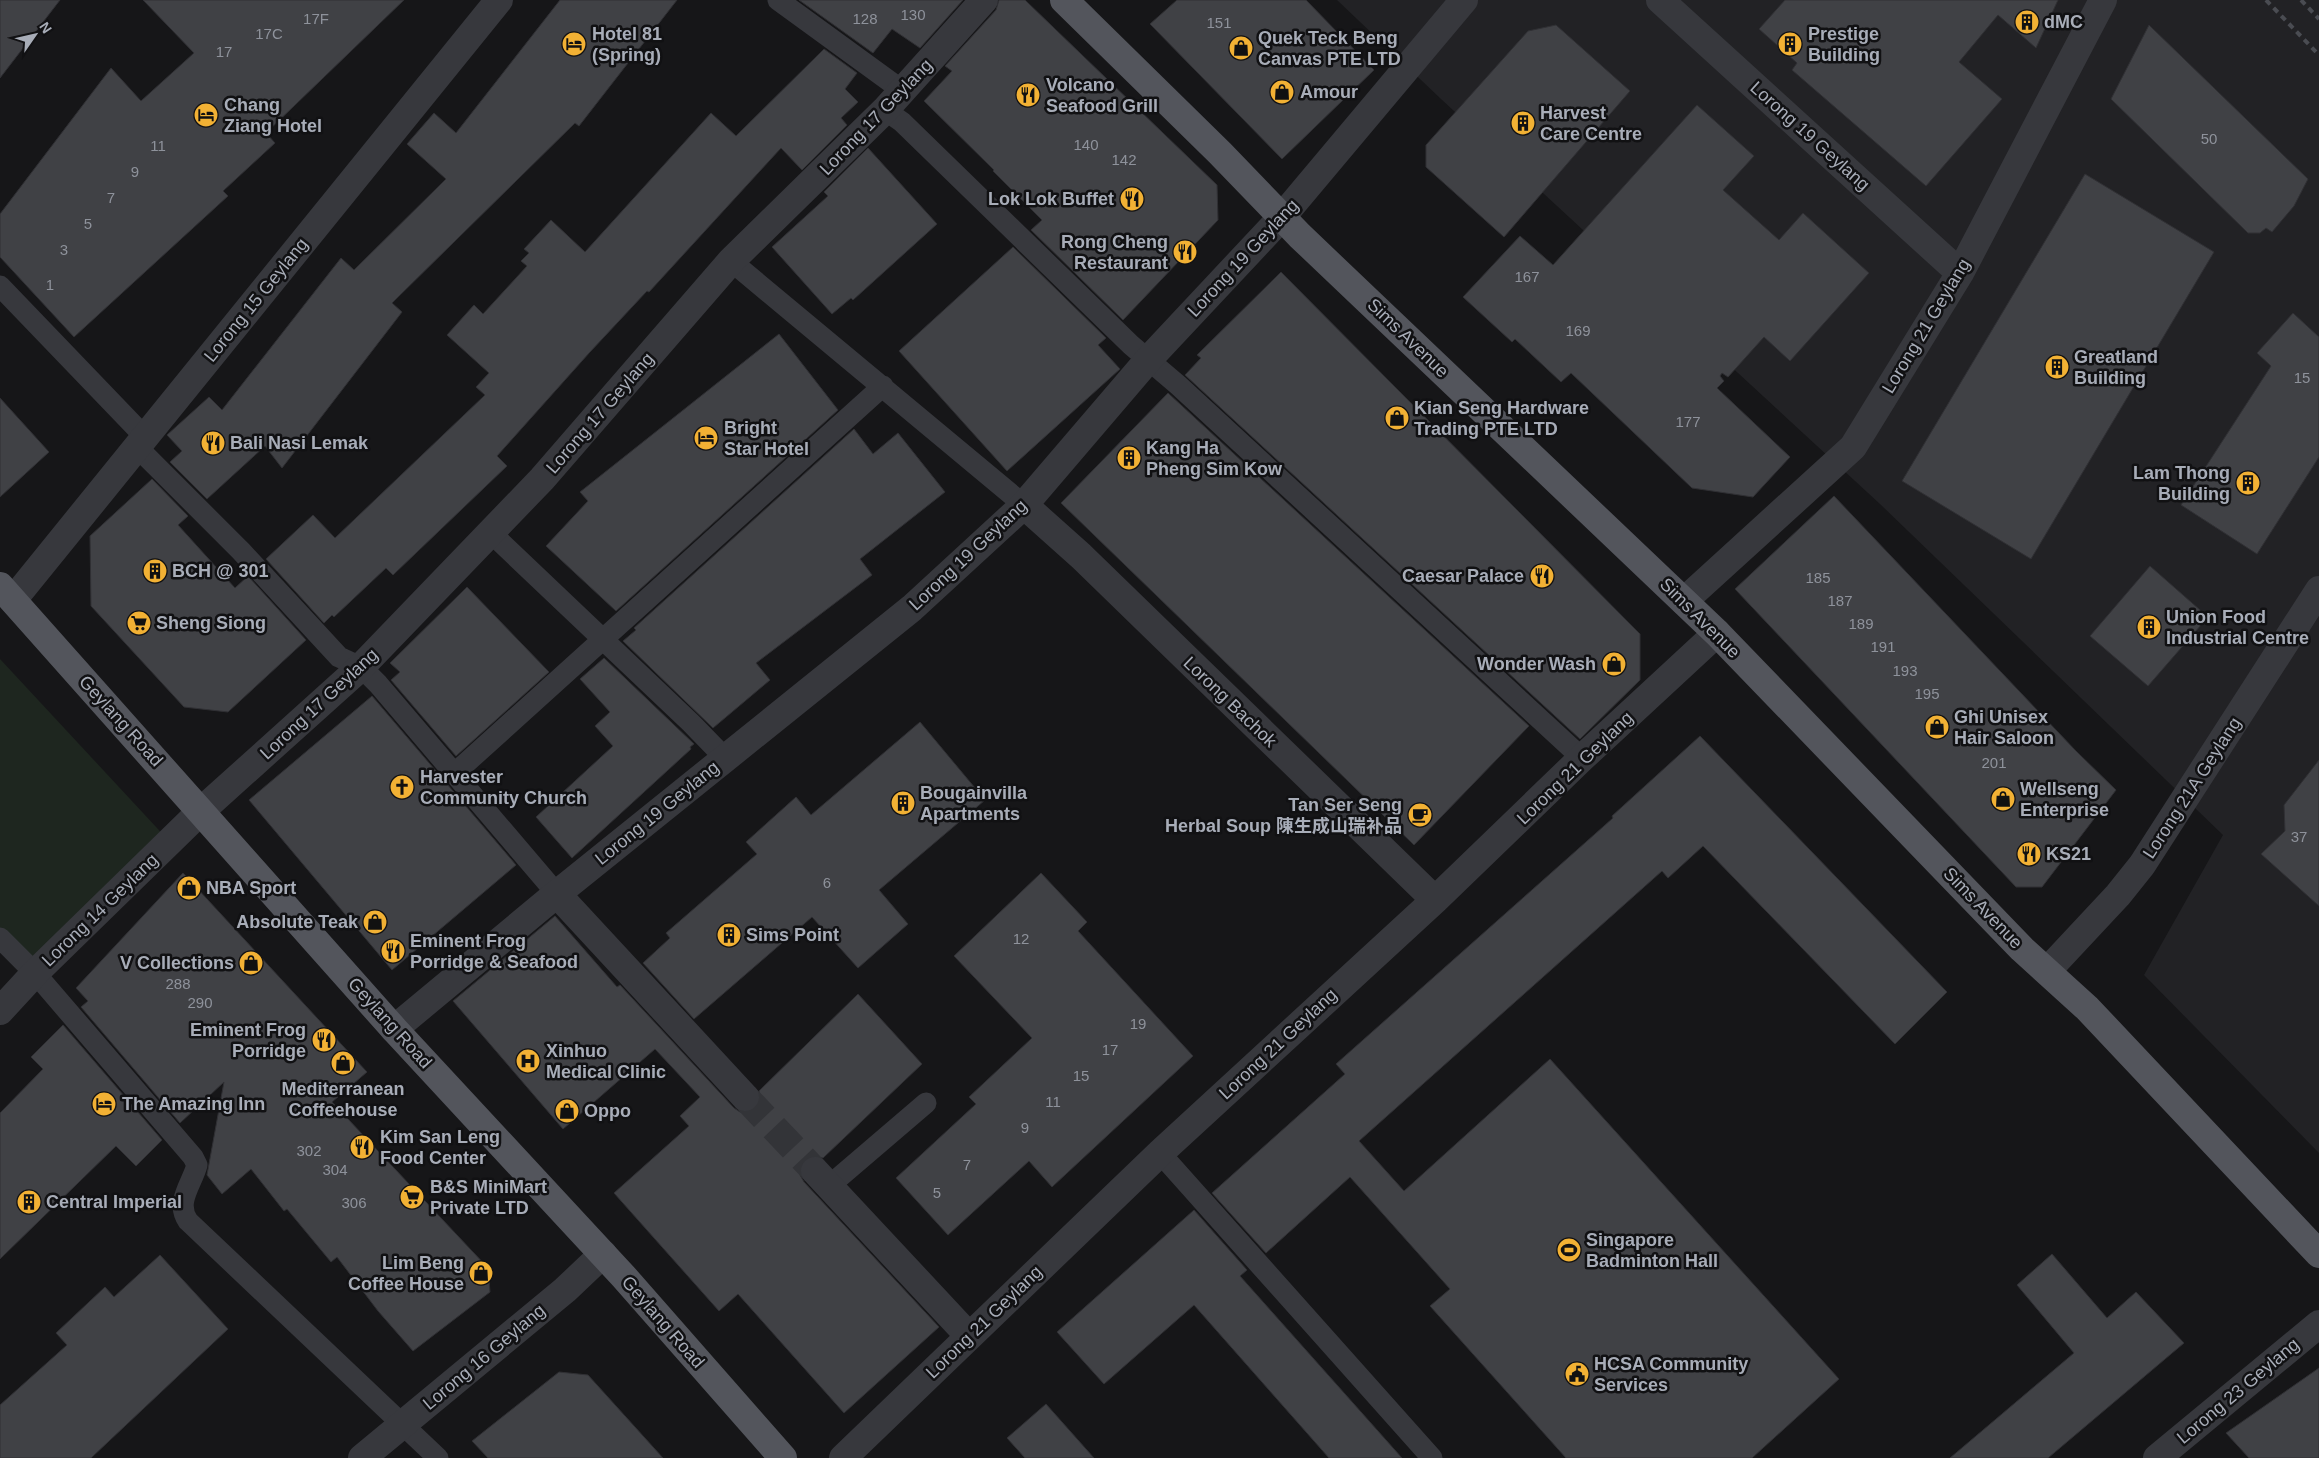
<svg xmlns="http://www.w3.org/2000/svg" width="2319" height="1458" viewBox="0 0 2319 1458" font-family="Arial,'Noto Sans SC',sans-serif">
<rect width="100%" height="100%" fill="#161618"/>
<path fill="#222225" d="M 1337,0 L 2319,0 L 2319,1153 L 2144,975 L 2223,835 L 1880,504 L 1441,99 Z"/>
<path fill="#1e261f" d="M 0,659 L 170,842 L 35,973 L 0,938 Z"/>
<path fill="#404145" stroke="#303034" d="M 0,0 L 60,0 L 0,78 Z
M 143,0 L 404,0 L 266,133 L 275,143 L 223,191 L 228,196 L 74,337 L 0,257 L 0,214 L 111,68 L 141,101 L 194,53 Z
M 560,0 L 677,0 L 579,126 L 575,123 L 392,303 L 402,312 L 282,468 L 265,446 L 207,499 L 170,462 L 182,451 L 167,435 L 209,397 L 222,410 L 341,258 L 354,270 L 446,179 L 407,144 L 434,113 L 456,133 Z
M 799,0 L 963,0 L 920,48 L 892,29 L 873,53 Z
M 999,0 L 1025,0 L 1217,185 L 1218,220 L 1123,320 L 1031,230 L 1042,220 L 993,171 L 994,170 L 924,101 L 952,71 L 945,66 L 996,10 Z
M 1177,0 L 1306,0 L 1374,70 L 1282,159 L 1150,24 Z
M 1785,0 L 2058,0 L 2036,48 L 1998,15 L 1959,62 L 2002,99 L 1926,186 L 1792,70 L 1797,63 L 1759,29 Z
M 1556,25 L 1630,91 L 1504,237 L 1426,167 L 1426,145 L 1528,31 Z
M 2149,25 L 2308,179 L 2294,206 L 2272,232 L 2266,228 L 2260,233 L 2248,233 L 2111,99 Z
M 824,49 L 857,73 L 845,89 L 858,102 L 841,118 L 847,125 L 802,170 L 781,148 L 649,292 L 647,291 L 590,352 L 497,456 L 507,466 L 393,575 L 386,568 L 334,617 L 332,615 L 324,623 L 266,559 L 313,515 L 335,538 L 485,395 L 476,387 L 489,373 L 447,335 L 474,305 L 483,314 L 527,266 L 521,261 L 529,253 L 524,249 L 551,220 L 585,252 L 711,113 L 736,136 Z
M 1697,105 L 1754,156 L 1723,190 L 1779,240 L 1803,213 L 1869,273 L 1790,361 L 1764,337 L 1728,377 L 1722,373 L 1720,376 L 1724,381 L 1717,388 L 1790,457 L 1753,497 L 1692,488 L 1571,373 L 1561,382 L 1515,339 L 1512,342 L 1463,297 L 1520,236 L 1553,265 Z
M 868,148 L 937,224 L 853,300 L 851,298 L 832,314 L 772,247 L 828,196 L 824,192 Z
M 2085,174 L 2214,252 L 2031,559 L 1902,481 Z
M 1013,247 L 1106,338 L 1098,345 L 1120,369 L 1007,471 L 899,351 Z
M 1281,272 L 1640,634 L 1640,680 L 1580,739 L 1185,375 L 1201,358 L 1197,355 Z
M 2293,313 L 2319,337 L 2319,457 L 2257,554 L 2181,505 L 2271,366 L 2257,353 Z
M 779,334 L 838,410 L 616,611 L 546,546 L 588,501 L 580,492 Z
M 1168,393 L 1529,726 L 1414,845 L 1061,503 Z
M 0,398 L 49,452 L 0,497 Z
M 854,429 L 873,454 L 898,433 L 945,492 L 860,559 L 872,575 L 756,663 L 770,680 L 713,728 L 623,641 L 636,630 L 634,628 Z
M 152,479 L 188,516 L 178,525 L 235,588 L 248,576 L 306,640 L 228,712 L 184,707 L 91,606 L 90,536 Z
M 1834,496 L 2076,751 L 2116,790 L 2042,887 L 2016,887 L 1735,589 Z
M 2150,566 L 2208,617 L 2148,686 L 2090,636 Z
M 467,587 L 549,672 L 456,756 L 391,680 L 400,672 L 390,663 Z
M 604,658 L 694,744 L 690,747 L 691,749 L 572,858 L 536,817 L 613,746 L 595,726 L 610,712 L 580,679 Z
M 372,696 L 516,865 L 392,970 L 249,800 Z
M 920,722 L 985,800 L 879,890 L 908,924 L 858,968 L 812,917 L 694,1019 L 643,963 L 670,938 L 666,933 L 757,854 L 746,842 L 796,797 L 811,815 Z
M 1700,736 L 1947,992 L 1895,1044 L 1703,846 L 1668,878 L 1662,871 L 1359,1141 L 1404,1191 L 1550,1059 L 1839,1379 L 1752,1458 L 1566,1458 L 1430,1306 L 1450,1289 L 1350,1177 L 1266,1253 L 1212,1193 L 1345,1074 L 1336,1064 L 1613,818 L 1612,816 Z
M 2319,760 L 2319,906 L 2261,854 L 2285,831 L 2284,805 Z
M 183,873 L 367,1072 L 332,1102 L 488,1268 L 490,1292 L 413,1351 L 378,1311 L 337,1257 L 331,1262 L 287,1209 L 284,1211 L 251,1169 L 222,1194 L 207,1175 L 224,1082 L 180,1123 L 81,1007 L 88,1001 L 76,988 Z
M 1041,873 L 1087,922 L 1078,931 L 1193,1056 L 1052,1187 L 1029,1161 L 948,1235 L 896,1178 L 976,1104 L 969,1097 L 1032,1038 L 954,956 Z
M 555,916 L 617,987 L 620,985 L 734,1108 L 740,1112 L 748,1112 L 756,1108 L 760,1101 L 759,1091 L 858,994 L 922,1064 L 823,1158 L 811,1156 L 804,1160 L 800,1167 L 800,1175 L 804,1182 L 939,1327 L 844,1413 L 738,1294 L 719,1311 L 614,1193 L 689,1126 L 680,1116 L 700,1097 L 655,1049 L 563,1129 L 453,1001 Z
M 63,1025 L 162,1140 L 136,1166 L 116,1146 L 0,1259 L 0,1113 L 43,1069 L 31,1057 Z
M 1194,1210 L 1247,1270 L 1240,1276 L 1402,1458 L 1329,1458 L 1194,1305 L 1104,1384 L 1057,1332 Z
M 2052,1254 L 2107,1318 L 2136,1292 L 2184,1343 L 2048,1458 L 1950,1458 L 2074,1353 L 2017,1285 Z
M 160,1255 L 228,1329 L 91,1458 L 0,1458 L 0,1405 L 67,1345 L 56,1333 L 105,1287 L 114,1297 Z
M 2319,1368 L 2319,1458 L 2249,1458 L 2226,1433 Z
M 559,1372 L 588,1375 L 663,1458 L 488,1458 L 472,1441 Z
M 1046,1404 L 1094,1458 L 1025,1458 L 1007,1438 Z"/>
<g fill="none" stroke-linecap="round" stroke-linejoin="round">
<path stroke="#333438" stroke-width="28" stroke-dasharray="28 14" stroke-linecap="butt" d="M 745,1097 L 815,1171"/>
<path stroke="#37383d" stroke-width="21" d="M 778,0 L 903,91
M 885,110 L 902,122 L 1131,345 L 1178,385 L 1582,758
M 731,261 L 1024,505
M 0,286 L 145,437
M 137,447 L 241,551 L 339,657 L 361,667 L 378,684 L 557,894
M 491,533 L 691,723 L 725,758
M 455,773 L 883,386
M 0,938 L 35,973 L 193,1157 L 197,1165 C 192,1184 175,1202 188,1221 L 438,1458
M 1160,1153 L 1432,1458
M 829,1186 L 926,1103"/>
<path stroke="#37383d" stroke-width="28" d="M 1660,0 L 1960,273
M 1024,505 L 1081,556 L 1435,900
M 13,600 L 499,0
M 1684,601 L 1853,447 L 1960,273 L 2103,0
M 557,894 L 745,1097
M 2047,971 L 2118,895 L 2142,865 L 2319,590
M 0,1011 L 35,973 L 201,811 L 361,667 L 542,479 L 731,261 L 885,110 L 984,0
M 394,1029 L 548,901 L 912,608 L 1024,505 L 1148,360 L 1281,218 L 1464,0
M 815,1171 L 969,1336
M 362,1458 L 565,1290 L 603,1254
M 843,1458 L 1160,1153 L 1435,900 L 1582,758 L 1717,633
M 2157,1458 L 2319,1324"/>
<path stroke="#53555c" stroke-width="28" d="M 1064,0 L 1220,153 L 1300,236 L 1717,633 L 2022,949 L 2087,1008 L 2319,1254
M 0,586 L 394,1029 L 624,1277 L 783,1458"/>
<path stroke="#4a4c52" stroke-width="4" stroke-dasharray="6 5" stroke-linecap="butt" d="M 2266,0 L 2319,55
M 2301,0 L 2319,19"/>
</g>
<defs>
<symbol id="building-disc" viewBox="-11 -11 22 22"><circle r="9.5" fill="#f2b134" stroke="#111113"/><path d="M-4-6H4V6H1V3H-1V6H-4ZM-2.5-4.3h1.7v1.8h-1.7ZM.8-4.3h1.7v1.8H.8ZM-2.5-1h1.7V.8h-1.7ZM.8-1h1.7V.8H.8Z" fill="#111"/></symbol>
<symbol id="hotel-disc" viewBox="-11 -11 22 22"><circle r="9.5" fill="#f2b134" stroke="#111113"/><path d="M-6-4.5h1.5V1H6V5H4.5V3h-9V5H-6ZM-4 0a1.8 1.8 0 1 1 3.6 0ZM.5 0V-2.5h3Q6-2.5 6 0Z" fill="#111"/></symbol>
<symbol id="shop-disc" viewBox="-11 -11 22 22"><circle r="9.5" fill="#f2b134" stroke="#111113"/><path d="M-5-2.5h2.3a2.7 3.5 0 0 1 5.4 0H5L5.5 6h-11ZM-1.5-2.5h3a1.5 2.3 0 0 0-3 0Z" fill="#111"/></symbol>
<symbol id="restaurant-disc" viewBox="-11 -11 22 22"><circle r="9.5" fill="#f2b134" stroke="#111113"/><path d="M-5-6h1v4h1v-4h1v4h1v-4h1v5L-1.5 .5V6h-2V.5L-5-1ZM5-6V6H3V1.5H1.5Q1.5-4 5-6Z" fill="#111"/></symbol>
<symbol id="supermarket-disc" viewBox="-11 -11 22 22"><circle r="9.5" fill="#f2b134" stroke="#111113"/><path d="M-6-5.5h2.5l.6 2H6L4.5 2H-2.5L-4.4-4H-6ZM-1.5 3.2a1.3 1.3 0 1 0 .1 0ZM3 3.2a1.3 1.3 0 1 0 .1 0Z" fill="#111"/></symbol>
<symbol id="church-disc" viewBox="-11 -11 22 22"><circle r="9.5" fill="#f2b134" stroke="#111113"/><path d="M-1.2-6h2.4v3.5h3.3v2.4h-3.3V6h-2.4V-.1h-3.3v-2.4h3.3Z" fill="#111"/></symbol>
<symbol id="cafe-disc" viewBox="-11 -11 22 22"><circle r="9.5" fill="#f2b134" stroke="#111113"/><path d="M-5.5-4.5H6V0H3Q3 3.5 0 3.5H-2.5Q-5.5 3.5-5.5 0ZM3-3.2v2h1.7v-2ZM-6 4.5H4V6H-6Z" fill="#111"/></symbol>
<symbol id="hospital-disc" viewBox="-11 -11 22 22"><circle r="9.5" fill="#f2b134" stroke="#111113"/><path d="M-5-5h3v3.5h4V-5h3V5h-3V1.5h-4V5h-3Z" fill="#111"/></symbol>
<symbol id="stadium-disc" viewBox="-11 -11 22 22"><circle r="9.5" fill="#f2b134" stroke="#111113"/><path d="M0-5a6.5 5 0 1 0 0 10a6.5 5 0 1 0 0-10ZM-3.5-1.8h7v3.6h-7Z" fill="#111"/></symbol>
<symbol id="civic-disc" viewBox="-11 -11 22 22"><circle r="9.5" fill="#f2b134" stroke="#111113"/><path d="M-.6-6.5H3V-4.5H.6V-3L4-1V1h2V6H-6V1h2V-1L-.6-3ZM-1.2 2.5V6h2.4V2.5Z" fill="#111"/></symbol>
</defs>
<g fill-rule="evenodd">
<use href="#building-disc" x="2013" y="8" width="28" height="28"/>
<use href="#hotel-disc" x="560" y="30" width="28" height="28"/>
<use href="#building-disc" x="1776" y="30" width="28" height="28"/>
<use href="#shop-disc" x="1227" y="34" width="28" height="28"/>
<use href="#shop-disc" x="1268" y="78" width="28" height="28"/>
<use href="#restaurant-disc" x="1014" y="81" width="28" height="28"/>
<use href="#hotel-disc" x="192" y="101" width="28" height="28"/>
<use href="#building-disc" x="1509" y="109" width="28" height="28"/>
<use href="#restaurant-disc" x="1118" y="185" width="28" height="28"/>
<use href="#restaurant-disc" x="1171" y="238" width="28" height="28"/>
<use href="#building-disc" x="2043" y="353" width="28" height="28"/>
<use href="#shop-disc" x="1383" y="404" width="28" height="28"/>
<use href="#hotel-disc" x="692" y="424" width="28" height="28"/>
<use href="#restaurant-disc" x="199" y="429" width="28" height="28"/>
<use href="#building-disc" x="1115" y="444" width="28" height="28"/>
<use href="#building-disc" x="2234" y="469" width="28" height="28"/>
<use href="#building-disc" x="141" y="557" width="28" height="28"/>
<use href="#restaurant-disc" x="1528" y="562" width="28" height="28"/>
<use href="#supermarket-disc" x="125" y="609" width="28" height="28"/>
<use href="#building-disc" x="2135" y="613" width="28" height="28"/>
<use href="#shop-disc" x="1600" y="650" width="28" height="28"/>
<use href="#shop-disc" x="1923" y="713" width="28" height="28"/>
<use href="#church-disc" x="388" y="773" width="28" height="28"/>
<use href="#shop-disc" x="1989" y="785" width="28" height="28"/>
<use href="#building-disc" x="889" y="789" width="28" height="28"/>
<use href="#cafe-disc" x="1406" y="801" width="28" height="28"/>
<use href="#restaurant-disc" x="2015" y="840" width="28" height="28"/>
<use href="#shop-disc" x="175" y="874" width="28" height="28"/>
<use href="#shop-disc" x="361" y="908" width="28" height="28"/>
<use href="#building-disc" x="715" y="921" width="28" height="28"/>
<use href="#restaurant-disc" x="379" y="937" width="28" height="28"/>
<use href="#shop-disc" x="237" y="949" width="28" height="28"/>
<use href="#restaurant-disc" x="310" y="1026" width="28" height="28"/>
<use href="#hospital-disc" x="514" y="1047" width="28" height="28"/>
<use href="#shop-disc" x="329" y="1049" width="28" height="28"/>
<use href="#hotel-disc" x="90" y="1090" width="28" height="28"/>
<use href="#shop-disc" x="553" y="1097" width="28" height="28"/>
<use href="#restaurant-disc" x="348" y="1133" width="28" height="28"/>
<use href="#supermarket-disc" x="398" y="1183" width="28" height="28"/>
<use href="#building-disc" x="15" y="1188" width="28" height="28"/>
<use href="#stadium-disc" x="1555" y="1236" width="28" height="28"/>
<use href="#shop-disc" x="467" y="1259" width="28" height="28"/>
<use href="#civic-disc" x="1563" y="1360" width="28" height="28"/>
</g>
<g text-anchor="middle" stroke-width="5" stroke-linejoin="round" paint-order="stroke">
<g font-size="15" fill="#8e929b">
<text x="913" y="20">130</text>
<text x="316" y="24">17F</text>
<text x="865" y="24">128</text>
<text x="1219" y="28">151</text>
<text x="269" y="39">17C</text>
<text x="224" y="57">17</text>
<text x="2209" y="144">50</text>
<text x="1086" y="150">140</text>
<text x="158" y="151">11</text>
<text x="1124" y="165">142</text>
<text x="135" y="177">9</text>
<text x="111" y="203">7</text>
<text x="88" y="229">5</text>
<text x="64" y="255">3</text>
<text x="1527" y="282">167</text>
<text x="50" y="290">1</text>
<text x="1578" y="336">169</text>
<text x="2302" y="383">15</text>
<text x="1688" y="427">177</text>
<text x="1818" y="583">185</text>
<text x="1840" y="606">187</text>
<text x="1861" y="629">189</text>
<text x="1883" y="652">191</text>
<text x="1905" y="676">193</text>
<text x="1927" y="699">195</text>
<text x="1994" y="768">201</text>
<text x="2299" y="842">37</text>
<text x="827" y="888">6</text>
<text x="1021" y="944">12</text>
<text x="178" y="989">288</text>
<text x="200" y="1008">290</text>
<text x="1138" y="1029">19</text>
<text x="1110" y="1055">17</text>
<text x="1081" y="1081">15</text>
<text x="1053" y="1107">11</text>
<text x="1025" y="1133">9</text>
<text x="309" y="1156">302</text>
<text x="967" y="1170">7</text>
<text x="335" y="1175">304</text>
<text x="937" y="1198">5</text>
<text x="354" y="1208">306</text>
</g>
<g font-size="18" font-weight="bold" fill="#a8adb8" stroke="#111113" text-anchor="start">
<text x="2044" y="28">dMC</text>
<text x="592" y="40">Hotel 81<tspan x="592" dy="21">(Spring)</tspan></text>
<text x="1808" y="40">Prestige<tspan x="1808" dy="21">Building</tspan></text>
<text x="1258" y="44">Quek Teck Beng<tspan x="1258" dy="21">Canvas PTE LTD</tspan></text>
<text x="1046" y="91">Volcano<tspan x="1046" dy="21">Seafood Grill</tspan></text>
<text x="1300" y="98">Amour</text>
<text x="224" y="111">Chang<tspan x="224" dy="21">Ziang Hotel</tspan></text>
<text x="1540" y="119">Harvest<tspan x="1540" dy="21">Care Centre</tspan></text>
<text x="1114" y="205" text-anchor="end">Lok Lok Buffet</text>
<text x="1168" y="248" text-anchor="end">Rong Cheng<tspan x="1168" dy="21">Restaurant</tspan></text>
<text x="2074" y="363">Greatland<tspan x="2074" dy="21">Building</tspan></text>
<text x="1414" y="414">Kian Seng Hardware<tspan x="1414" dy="21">Trading PTE LTD</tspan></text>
<text x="724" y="434">Bright<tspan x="724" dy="21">Star Hotel</tspan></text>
<text x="230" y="449">Bali Nasi Lemak</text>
<text x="1146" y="454">Kang Ha<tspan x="1146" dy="21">Pheng Sim Kow</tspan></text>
<text x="2230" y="479" text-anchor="end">Lam Thong<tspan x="2230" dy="21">Building</tspan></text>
<text x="172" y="577">BCH @ 301</text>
<text x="1524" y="582" text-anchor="end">Caesar Palace</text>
<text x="2166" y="623">Union Food<tspan x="2166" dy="21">Industrial Centre</tspan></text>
<text x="156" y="629">Sheng Siong</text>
<text x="1596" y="670" text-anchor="end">Wonder Wash</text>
<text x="1954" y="723">Ghi Unisex<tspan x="1954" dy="21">Hair Saloon</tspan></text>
<text x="420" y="783">Harvester<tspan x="420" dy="21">Community Church</tspan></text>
<text x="2020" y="795">Wellseng<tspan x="2020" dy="21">Enterprise</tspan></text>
<text x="920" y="799">Bougainvilla<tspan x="920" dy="21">Apartments</tspan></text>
<text x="1402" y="811" text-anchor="end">Tan Ser Seng<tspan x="1402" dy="21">Herbal Soup 陳生成山瑞补品</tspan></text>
<text x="2046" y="860">KS21</text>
<text x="206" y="894">NBA Sport</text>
<text x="358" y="928" text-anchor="end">Absolute Teak</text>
<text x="746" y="941">Sims Point</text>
<text x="410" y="947">Eminent Frog<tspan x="410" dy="21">Porridge &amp; Seafood</tspan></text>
<text x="234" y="969" text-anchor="end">V Collections</text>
<text x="306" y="1036" text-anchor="end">Eminent Frog<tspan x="306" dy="21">Porridge</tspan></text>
<text x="546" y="1057">Xinhuo<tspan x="546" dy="21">Medical Clinic</tspan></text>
<text x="343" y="1095" text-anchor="middle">Mediterranean<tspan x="343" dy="21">Coffeehouse</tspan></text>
<text x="122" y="1110">The Amazing Inn</text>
<text x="584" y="1117">Oppo</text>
<text x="380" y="1143">Kim San Leng<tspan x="380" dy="21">Food Center</tspan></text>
<text x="430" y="1193">B&amp;S MiniMart<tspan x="430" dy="21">Private LTD</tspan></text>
<text x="46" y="1208">Central Imperial</text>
<text x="1586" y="1246">Singapore<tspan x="1586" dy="21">Badminton Hall</tspan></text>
<text x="464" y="1269" text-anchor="end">Lim Beng<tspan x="464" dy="21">Coffee House</tspan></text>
<text x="1594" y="1370">HCSA Community<tspan x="1594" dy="21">Services</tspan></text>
</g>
<g font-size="18" fill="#a8adb8" stroke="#111113">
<text transform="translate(876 117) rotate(-46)" y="6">Lorong 17 Geylang</text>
<text transform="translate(1810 136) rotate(42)" y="6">Lorong 19 Geylang</text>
<text transform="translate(1243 258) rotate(-47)" y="6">Lorong 19 Geylang</text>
<text transform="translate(256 300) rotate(-51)" y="6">Lorong 15 Geylang</text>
<text transform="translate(1926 326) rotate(-59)" y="6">Lorong 21 Geylang</text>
<text transform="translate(1408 338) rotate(44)" y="6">Sims Avenue</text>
<text transform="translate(600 413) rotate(-49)" y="6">Lorong 17 Geylang</text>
<text transform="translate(968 555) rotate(-43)" y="6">Lorong 19 Geylang</text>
<text transform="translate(1700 618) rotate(45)" y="6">Sims Avenue</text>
<text transform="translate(1230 702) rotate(44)" y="6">Lorong Bachok</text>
<text transform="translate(319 704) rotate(-43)" y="6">Lorong 17 Geylang</text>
<text transform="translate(121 721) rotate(48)" y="6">Geylang Road</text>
<text transform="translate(1575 768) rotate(-44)" y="6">Lorong 21 Geylang</text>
<text transform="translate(2192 788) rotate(-57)" y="6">Lorong 21A Geylang</text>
<text transform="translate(657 813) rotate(-39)" y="6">Lorong 19 Geylang</text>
<text transform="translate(1983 908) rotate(46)" y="6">Sims Avenue</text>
<text transform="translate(100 910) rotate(-44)" y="6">Lorong 14 Geylang</text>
<text transform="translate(390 1023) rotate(48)" y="6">Geylang Road</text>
<text transform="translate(1278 1044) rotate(-43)" y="6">Lorong 21 Geylang</text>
<text transform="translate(663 1322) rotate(49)" y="6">Geylang Road</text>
<text transform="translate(984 1322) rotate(-44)" y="6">Lorong 21 Geylang</text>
<text transform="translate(484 1357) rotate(-40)" y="6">Lorong 16 Geylang</text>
<text transform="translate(2238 1391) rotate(-40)" y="6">Lorong 23 Geylang</text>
</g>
</g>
<g transform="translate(35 35) rotate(56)" stroke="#111113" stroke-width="4" paint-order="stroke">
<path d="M0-4L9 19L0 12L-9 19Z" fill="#a8adb8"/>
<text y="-8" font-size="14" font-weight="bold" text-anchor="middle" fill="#a8adb8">N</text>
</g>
</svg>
